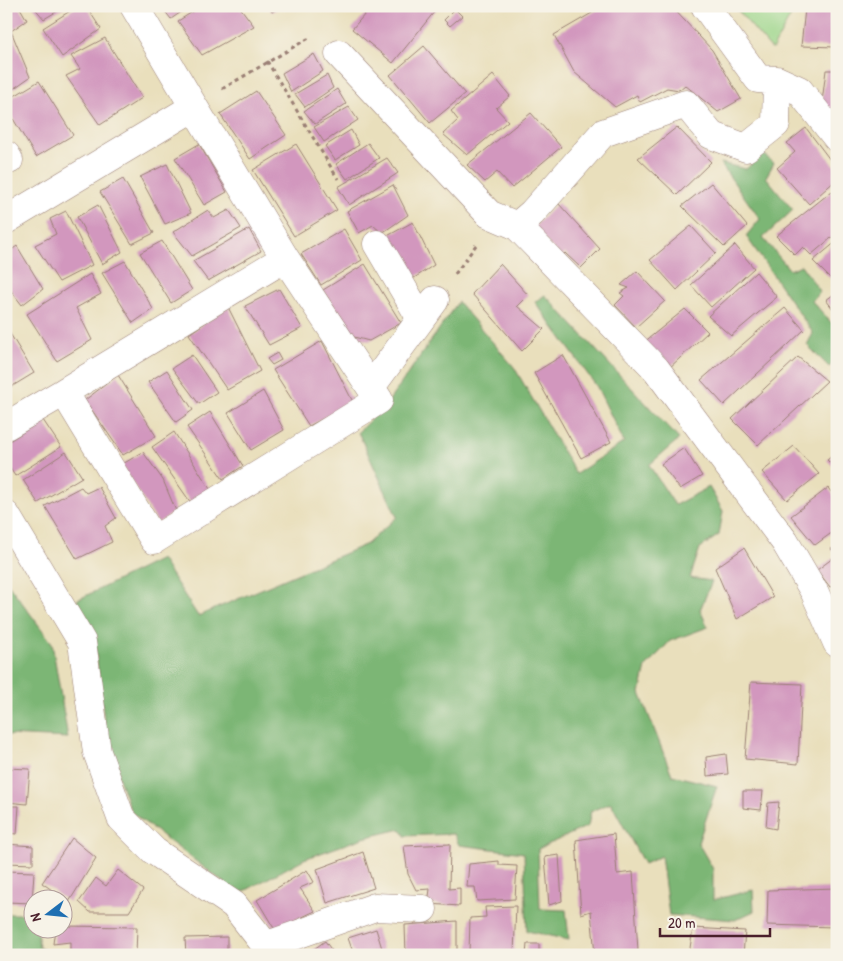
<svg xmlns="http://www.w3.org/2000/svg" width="843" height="961" viewBox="0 0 843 961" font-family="'Patrick Hand',sans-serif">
<rect width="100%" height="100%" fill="#f7f3e8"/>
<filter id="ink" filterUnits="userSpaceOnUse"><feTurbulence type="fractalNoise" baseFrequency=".02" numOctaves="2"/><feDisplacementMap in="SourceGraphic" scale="10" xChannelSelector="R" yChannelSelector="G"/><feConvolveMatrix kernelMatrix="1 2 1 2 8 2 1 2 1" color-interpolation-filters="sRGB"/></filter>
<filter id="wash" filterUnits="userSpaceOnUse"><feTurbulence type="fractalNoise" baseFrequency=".0096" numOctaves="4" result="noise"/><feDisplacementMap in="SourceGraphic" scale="20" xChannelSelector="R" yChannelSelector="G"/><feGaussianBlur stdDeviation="1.12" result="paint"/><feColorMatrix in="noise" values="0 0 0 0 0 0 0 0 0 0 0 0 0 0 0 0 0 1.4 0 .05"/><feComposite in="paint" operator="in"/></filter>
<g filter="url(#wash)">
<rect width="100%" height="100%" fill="#e9dfbc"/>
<path fill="#9bd589" stroke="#727a5a" d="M 734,6 L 796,6 L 772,50 Z"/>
<path fill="#7cb675" stroke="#636a50" d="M 763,154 L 774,163 L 766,177 L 793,210 L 763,238 L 790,270 L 801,265 L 820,291 L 812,301 L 837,329 L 837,360 L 829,367 L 807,345 L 813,333 L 746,236 L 760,219 L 720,163 L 746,169 Z
M 545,295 L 679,439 L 649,465 L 675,505 L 709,487 L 723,511 L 719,535 L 700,548 L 690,578 L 712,581 L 700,610 L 708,627 L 670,641 L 646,667 L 640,693 L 672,775 L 717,786 L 698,843 L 713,869 L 713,900 L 753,890 L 754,911 L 735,920 L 669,915 L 661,856 L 644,864 L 611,803 L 591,811 L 588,826 L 538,849 L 540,909 L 566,910 L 569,940 L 527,931 L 524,853 L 459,845 L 454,834 L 405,836 L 401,829 L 363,838 L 304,859 L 239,894 L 131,812 L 107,745 L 94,636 L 77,600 L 161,559 L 198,616 L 367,544 L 397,517 L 358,432 L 388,402 L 458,302 L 514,367 L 576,474 L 624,442 L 597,387 L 535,302 Z
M 6,581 L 52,643 L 68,738 L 6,735 Z
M 6,914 L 32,914 L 32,928 L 37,929 L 39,948 L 58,955 L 6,955 Z"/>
<g id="blocks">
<path fill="#d297be" d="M 6,6 L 19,6 L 27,20 L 11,31 L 30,77 L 6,94 Z
M 33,6 L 66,6 L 44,19 Z
M 78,6 L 86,6 L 101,29 L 62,57 L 43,28 Z
M 161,6 L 190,6 L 171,19 Z
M 202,6 L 239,6 L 254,26 L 202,55 L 178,21 Z
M 268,6 L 281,6 L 272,12 Z
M 372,6 L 439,6 L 393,63 L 352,29 Z
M 604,6 L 671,6 L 712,50 L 741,99 L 718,112 L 685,85 L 679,90 L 667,88 L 640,102 L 637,95 L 615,107 L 574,72 L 554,35 Z
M 455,9 L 462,16 L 450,26 L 444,20 Z
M 805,9 L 837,11 L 837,47 L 801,46 Z
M 105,38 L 142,98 L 100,125 L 66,76 L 80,69 L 71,56 Z
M 424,46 L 465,94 L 430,123 L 390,75 Z
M 314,54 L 323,71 L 291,92 L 282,73 Z
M 826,70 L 837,70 L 837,118 L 822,102 Z
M 327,75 L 333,88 L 305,107 L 295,94 Z
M 493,75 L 510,96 L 496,108 L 508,121 L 467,155 L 443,134 L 458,120 L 451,111 Z
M 39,81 L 73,135 L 36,157 L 6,107 L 6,101 Z
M 337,89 L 346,104 L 315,124 L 304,111 Z
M 256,91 L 286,135 L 250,159 L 220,114 Z
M 349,107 L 358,120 L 324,142 L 314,127 Z
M 531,113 L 561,147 L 512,188 L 497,172 L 485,182 L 467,165 Z
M 677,127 L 711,162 L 677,195 L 638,158 Z
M 806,128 L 837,169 L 837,179 L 809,204 L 777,168 L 795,152 L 787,143 Z
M 351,130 L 359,145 L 335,160 L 325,146 Z
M 368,143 L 379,158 L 347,179 L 336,164 Z
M 199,144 L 227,192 L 204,205 L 175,158 Z
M 296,144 L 337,210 L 294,236 L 253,170 Z
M 387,158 L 398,173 L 349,205 L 338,187 Z
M 167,164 L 191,213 L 165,224 L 140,177 Z
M 123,179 L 154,233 L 132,244 L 100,192 Z
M 711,183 L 747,226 L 724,247 L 682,206 Z
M 393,185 L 408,215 L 382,233 L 373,225 L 359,233 L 347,211 Z
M 6,186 L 11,194 L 6,197 Z
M 837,187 L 837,233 L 811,255 L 803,247 L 795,255 L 776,236 Z
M 558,203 L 600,249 L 581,268 L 565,253 L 561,257 L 533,228 Z
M 98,205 L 122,252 L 102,264 L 77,217 Z
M 208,210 L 214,218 L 229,210 L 241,228 L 192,256 L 173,232 Z
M 66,211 L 92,265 L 59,282 L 35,245 L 56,234 L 50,219 Z
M 413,222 L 434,265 L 408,282 L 380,240 Z
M 691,226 L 716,253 L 677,290 L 650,260 Z
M 249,229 L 261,251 L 208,281 L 193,261 Z
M 344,229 L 362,260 L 321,285 L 301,254 Z
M 162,241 L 192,290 L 171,303 L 140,253 Z
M 837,241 L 837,285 L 813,261 Z
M 735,245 L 754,268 L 711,307 L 691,285 Z
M 17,246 L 43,289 L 22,305 L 6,284 L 6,254 Z
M 125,261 L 153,309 L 133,323 L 102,273 Z
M 365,264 L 401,323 L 369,341 L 354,337 L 323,290 Z
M 500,264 L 528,295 L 517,306 L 544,329 L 522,351 L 472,294 Z
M 637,271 L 665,301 L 636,327 L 615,305 L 624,296 L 620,293 L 629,288 L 621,285 Z
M 756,272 L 777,297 L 731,336 L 708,316 Z
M 90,274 L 101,294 L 76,308 L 92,340 L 57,361 L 27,314 Z
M 279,289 L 302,328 L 269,345 L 245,306 Z
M 837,292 L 837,314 L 826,300 Z
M 228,307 L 260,371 L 227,390 L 189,334 Z
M 785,308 L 804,330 L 724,405 L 701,380 Z
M 685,309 L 708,332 L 667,370 L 643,343 Z
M 6,327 L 34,373 L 6,390 Z
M 322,341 L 353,402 L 309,426 L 273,370 Z
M 277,353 L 281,360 L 272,365 L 267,359 Z
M 192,355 L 217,392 L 199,404 L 172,368 Z
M 563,355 L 611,442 L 581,458 L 534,373 Z
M 798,357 L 827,381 L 758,445 L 732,419 Z
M 167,370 L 193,410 L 176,422 L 148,382 Z
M 118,375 L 156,436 L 123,455 L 85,400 Z
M 263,391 L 284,430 L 251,450 L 228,413 Z
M 210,412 L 243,466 L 223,479 L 187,427 Z
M 43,420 L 61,447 L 15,476 L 6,462 L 6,443 Z
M 174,432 L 210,489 L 191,503 L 152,447 Z
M 794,446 L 819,474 L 787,500 L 762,472 Z
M 684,448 L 702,476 L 680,489 L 661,464 Z
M 66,452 L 82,477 L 38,503 L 23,480 Z
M 143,452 L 163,480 L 176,511 L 158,523 L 121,465 Z
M 837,452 L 837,470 L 827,460 Z
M 81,487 L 86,493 L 99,487 L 116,518 L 105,526 L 112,542 L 77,559 L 45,506 Z
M 828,488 L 837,499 L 837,529 L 815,545 L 791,516 Z
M 837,546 L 837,585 L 830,587 L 817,570 L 837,555 L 831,549 Z
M 744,548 L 773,597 L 737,619 L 715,568 Z
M 751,682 L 802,684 L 798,764 L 745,759 Z
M 726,754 L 728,774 L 707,776 L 706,757 Z
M 6,768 L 30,769 L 27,804 L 6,802 Z
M 743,791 L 763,791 L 761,810 L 743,808 Z
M 779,802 L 776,829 L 766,827 L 768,803 Z
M 6,806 L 19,806 L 17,834 L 6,833 Z
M 614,834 L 617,874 L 633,872 L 638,951 L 595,955 L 591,911 L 581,914 L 576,840 Z
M 72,838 L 96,858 L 69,902 L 42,883 Z
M 6,844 L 33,846 L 33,864 L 6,863 Z
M 450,844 L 449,889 L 460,888 L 460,906 L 428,904 L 430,889 L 416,890 L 408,874 L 404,846 Z
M 363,852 L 374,888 L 327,903 L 317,869 Z
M 559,855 L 562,901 L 549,905 L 545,857 Z
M 499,861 L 499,865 L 517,866 L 515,899 L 477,901 L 475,887 L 467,887 L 469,864 Z
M 118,870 L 143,890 L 129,912 L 90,912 L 79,902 L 96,878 L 106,886 Z
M 307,870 L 314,882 L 300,888 L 315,911 L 275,930 L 257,900 Z
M 6,871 L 34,872 L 32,903 L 6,902 Z
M 837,888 L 834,927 L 767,925 L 768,890 Z
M 516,906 L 514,953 L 469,954 L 470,918 L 486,917 L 485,907 Z
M 457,921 L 457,955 L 406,955 L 405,925 Z
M 62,926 L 137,927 L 136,955 L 70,955 L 70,942 L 53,944 L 55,928 L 62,928 Z
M 693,928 L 745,931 L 743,955 L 689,955 Z
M 376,929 L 384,955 L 354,955 L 348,938 Z
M 227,937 L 227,955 L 186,955 L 185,938 Z
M 325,941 L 335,955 L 306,955 Z
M 527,944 L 539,944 L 539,955 L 526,955 Z"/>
</g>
</g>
<g filter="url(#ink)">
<use href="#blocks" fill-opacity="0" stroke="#9a7f74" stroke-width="1"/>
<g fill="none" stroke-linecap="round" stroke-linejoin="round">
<defs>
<path id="minor" d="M 134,6 L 194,107
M 339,54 L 489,214 L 517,226 L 656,369 L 785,542 L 815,593 L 837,643
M 777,80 L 799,90 L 837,138
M 6,155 L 9,160
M 6,220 L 194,107 L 285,258 L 379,400 L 154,540 L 64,392 L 285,258
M 517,226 L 532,213 L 603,133 L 686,104 L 711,135 L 746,148 L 776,124 L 777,80 L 758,79 L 705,6
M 377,244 L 421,319
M 371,387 L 435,300
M 6,426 L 64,392
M 6,515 L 82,642 L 97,752 L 121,818 L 154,851 L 234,905 L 273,955
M 265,946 L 375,907 L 423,909"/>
</defs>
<use href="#minor" stroke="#9a7f74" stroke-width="29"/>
<path stroke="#9a7f74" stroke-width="3" stroke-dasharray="4 4" stroke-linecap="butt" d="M 267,61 L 338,179
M 222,89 L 309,38
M 455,274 L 476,245"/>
<use href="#minor" stroke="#fff" stroke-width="28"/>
</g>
</g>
<rect width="843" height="961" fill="none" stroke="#f7f3e8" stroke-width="25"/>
<g transform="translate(48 914) rotate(254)"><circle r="24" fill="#f7f3e8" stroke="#b29e9c"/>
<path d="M0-4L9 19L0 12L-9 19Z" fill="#1f6fb2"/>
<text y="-8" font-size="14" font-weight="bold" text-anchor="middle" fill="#4a1f2b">N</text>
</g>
<path d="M660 928v8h110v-8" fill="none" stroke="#4a1f2b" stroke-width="2.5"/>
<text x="668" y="928" font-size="15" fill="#4a1f2b" stroke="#f7f3e8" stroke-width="4" paint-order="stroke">20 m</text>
</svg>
